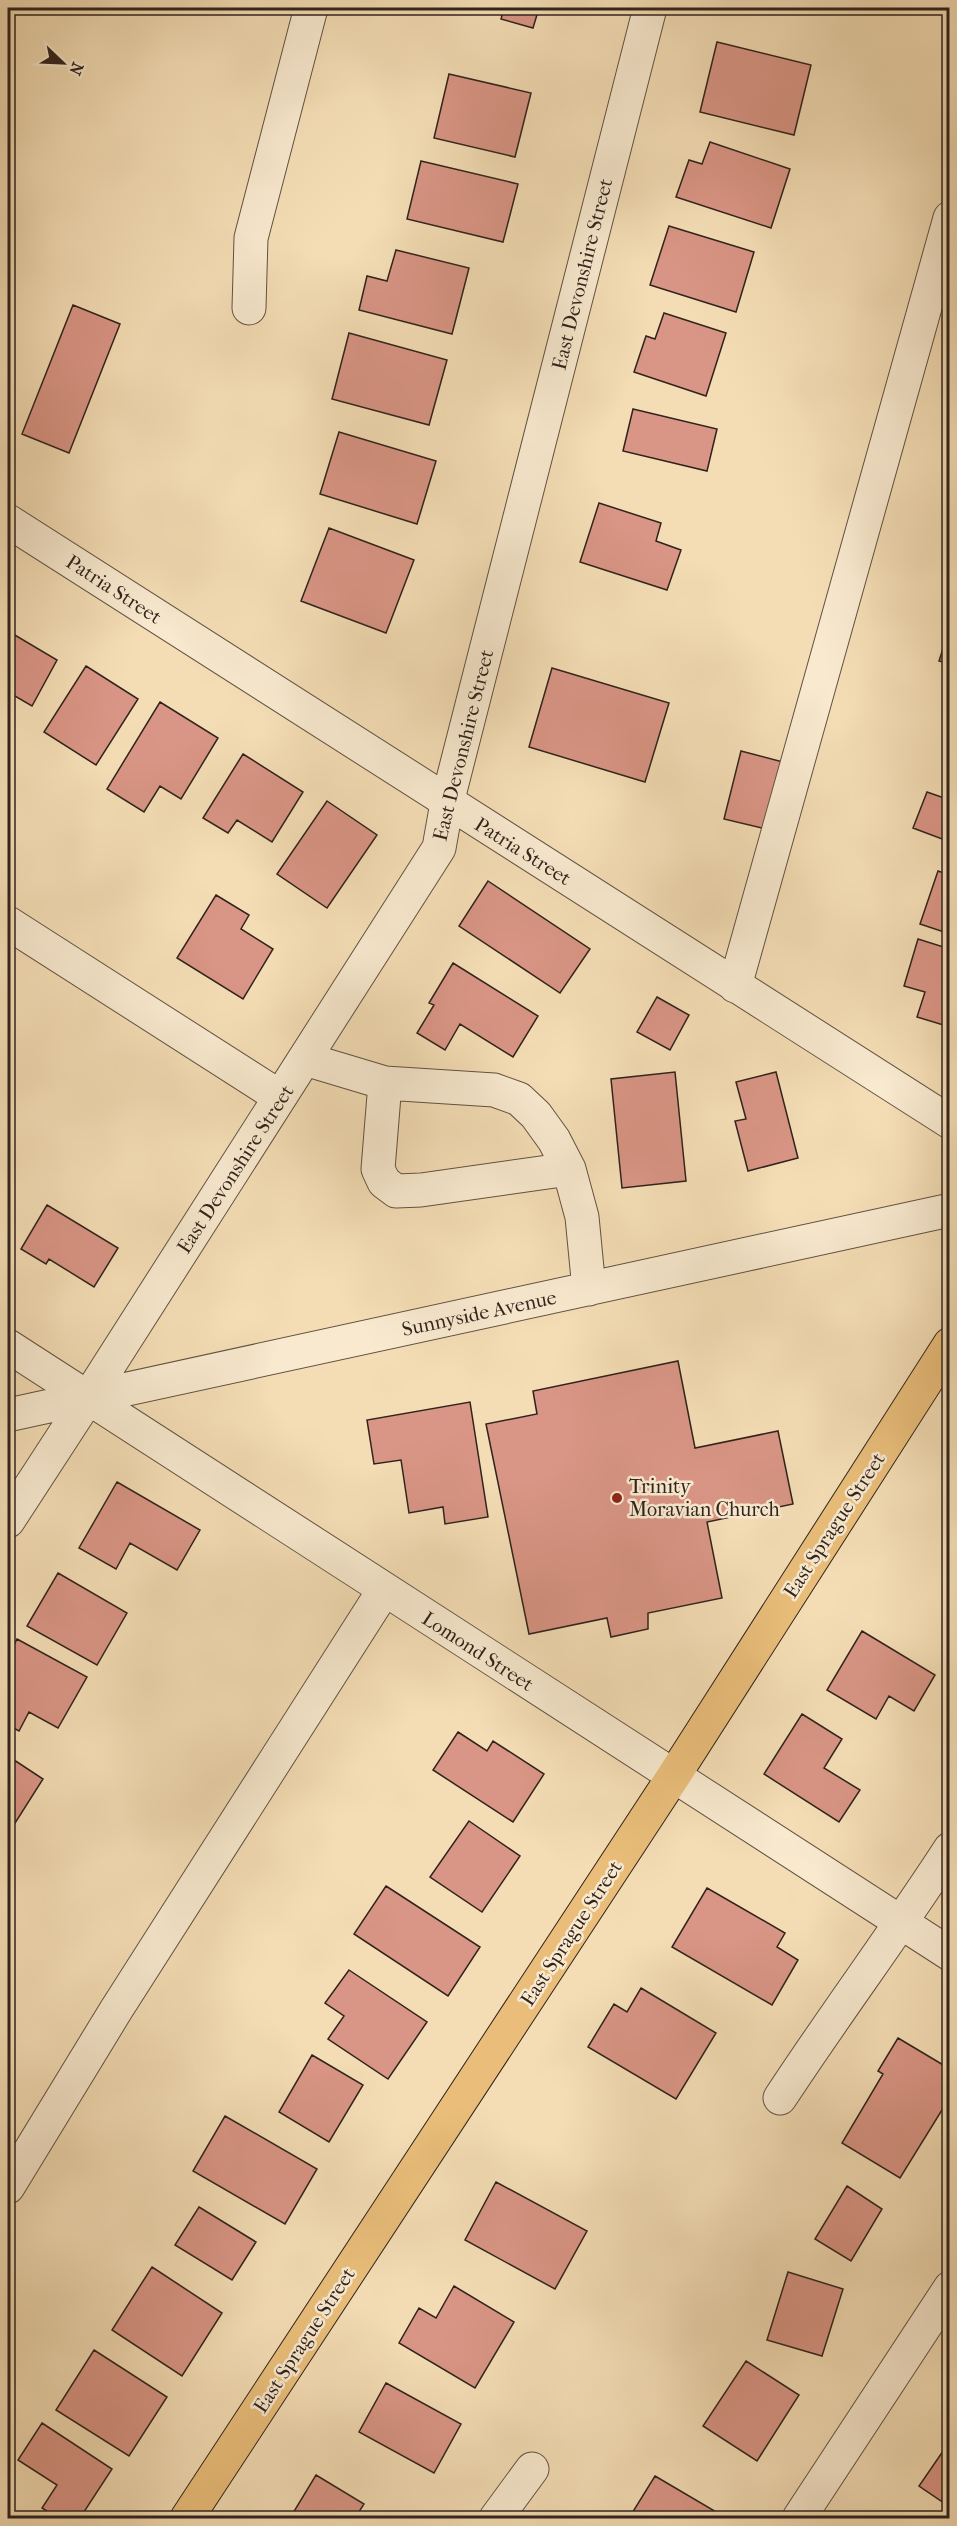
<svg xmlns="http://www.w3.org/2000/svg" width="957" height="2526" viewBox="0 0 957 2526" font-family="'IM FELL French Canon',serif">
<rect width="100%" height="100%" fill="#f4ddb5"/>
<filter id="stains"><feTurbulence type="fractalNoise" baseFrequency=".00333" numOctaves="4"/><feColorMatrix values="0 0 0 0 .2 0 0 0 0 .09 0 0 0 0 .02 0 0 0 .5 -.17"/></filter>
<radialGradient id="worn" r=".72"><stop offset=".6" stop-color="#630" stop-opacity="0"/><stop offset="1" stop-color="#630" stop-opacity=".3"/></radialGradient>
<path fill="#d99585" stroke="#2f231c" stroke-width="1.5" d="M 504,8 L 539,8 L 533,28 L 501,19 Z
M 717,42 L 811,65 L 794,135 L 700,112 Z
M 449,74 L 531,93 L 515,157 L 434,138 Z
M 710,142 L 790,169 L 771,228 L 676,197 L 689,160 L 702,164 Z
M 421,161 L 518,184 L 503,242 L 407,219 Z
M 669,226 L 754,252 L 736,312 L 650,285 Z
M 396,250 L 469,268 L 452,334 L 359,310 L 367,276 L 387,281 Z
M 73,305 L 120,324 L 69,453 L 22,434 Z
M 664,313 L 726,333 L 706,396 L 634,372 L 646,336 L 655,339 Z
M 349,333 L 447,360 L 429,425 L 332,399 Z
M 633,409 L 717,429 L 707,471 L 623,451 Z
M 339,432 L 436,461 L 417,524 L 320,494 Z
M 599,503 L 661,523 L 656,541 L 681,550 L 667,590 L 580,562 Z
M 329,528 L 414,560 L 386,633 L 301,601 Z
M 950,627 L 950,664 L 939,661 Z
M 8,631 L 57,660 L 32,706 L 8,692 Z
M 86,666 L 138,699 L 96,765 L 44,732 Z
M 552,668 L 669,703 L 645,782 L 529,747 Z
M 160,702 L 218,738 L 181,799 L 160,786 L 144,812 L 107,789 Z
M 741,751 L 783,762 L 766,829 L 724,819 Z
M 243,754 L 303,792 L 272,842 L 237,820 L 228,833 L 203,818 Z
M 927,792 L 950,800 L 950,842 L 913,828 Z
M 327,801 L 377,835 L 327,908 L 277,874 Z
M 938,871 L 950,875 L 950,934 L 920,924 Z
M 488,881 L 590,949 L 560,993 L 459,926 Z
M 216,895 L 249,915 L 241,929 L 273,949 L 243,999 L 177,958 Z
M 918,939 L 950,949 L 950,1027 L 917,1017 L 925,992 L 904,986 Z
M 453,963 L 538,1016 L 513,1057 L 460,1024 L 445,1050 L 417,1033 L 434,1005 L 429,1003 Z
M 657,997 L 689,1015 L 670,1050 L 637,1032 Z
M 675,1072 L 686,1181 L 622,1188 L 611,1079 Z
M 776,1072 L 798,1158 L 748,1171 L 735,1121 L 746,1119 L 736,1082 Z
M 47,1205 L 118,1248 L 94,1287 L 49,1259 L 46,1264 L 21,1249 Z
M 678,1361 L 695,1448 L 778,1431 L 793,1504 L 707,1522 L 722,1598 L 648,1613 L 648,1629 L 611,1637 L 607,1618 L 529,1634 L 486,1424 L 537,1414 L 533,1391 Z
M 470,1402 L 488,1517 L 445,1524 L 443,1507 L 409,1513 L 401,1460 L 374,1464 L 367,1420 Z
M 117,1482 L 200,1530 L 177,1570 L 130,1543 L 116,1569 L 79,1548 Z
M 58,1573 L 127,1613 L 97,1665 L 27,1626 Z
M 862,1631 L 935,1675 L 914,1711 L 889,1696 L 876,1719 L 827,1690 Z
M 17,1639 L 87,1677 L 58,1728 L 29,1712 L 19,1731 L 8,1725 L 8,1657 Z
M 802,1714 L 842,1739 L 824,1768 L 860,1790 L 839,1822 L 764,1774 Z
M 458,1732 L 487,1751 L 493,1741 L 544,1774 L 513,1822 L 433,1770 Z
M 8,1756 L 43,1779 L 10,1831 L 8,1829 Z
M 469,1821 L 520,1856 L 482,1912 L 430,1877 Z
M 386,1886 L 480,1947 L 448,1996 L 354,1934 Z
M 707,1888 L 785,1933 L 777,1947 L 798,1960 L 772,2005 L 672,1947 Z
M 349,1970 L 427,2022 L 388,2079 L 328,2039 L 344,2016 L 325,2003 Z
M 641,1988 L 716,2033 L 676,2099 L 588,2047 L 614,2004 L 627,2012 Z
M 898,2038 L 950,2069 L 950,2097 L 900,2178 L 842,2143 L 883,2074 L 878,2071 Z
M 312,2055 L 363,2085 L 329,2142 L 279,2112 Z
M 225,2116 L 317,2169 L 285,2224 L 193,2171 Z
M 496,2182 L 587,2231 L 555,2289 L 465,2240 Z
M 847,2186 L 882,2209 L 851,2261 L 815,2239 Z
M 199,2207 L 256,2242 L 232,2280 L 175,2245 Z
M 152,2267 L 222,2313 L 182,2376 L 112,2330 Z
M 788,2272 L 843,2289 L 822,2356 L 767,2340 Z
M 454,2286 L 514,2322 L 475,2388 L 399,2343 L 419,2308 L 436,2318 Z
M 94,2350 L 167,2397 L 129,2456 L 56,2410 Z
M 746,2361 L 799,2395 L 757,2461 L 703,2426 Z
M 386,2383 L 461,2424 L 434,2473 L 359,2432 Z
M 42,2423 L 112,2469 L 80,2518 L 58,2518 L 42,2508 L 57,2485 L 18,2460 Z
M 950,2441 L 950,2507 L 919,2486 Z
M 316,2475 L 364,2504 L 355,2518 L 290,2518 Z
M 655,2476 L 718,2513 L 715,2518 L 629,2518 Z"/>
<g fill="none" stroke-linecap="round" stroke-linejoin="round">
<defs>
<path id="minor" d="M 249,308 L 251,238 L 311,8
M 8,521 L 950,1122
M 8,923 L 280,1097
M 735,986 L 950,218
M 305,1059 L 385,1083 L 494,1090 L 519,1099 L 536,1115 L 554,1140 L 569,1169 L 582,1217 L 589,1289
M 385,1083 L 378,1169 L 384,1182 L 396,1191 L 421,1190 L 569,1169
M 8,1346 L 950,1954
M 8,1415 L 950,1210
M 8,1521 L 88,1398 L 439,848 L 447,803 L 650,8
M 780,2098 C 835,2014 895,1934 950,1849
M 8,2187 L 116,2010 L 384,1590
M 496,2518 L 532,2469
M 799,2518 L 950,2288"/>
<path id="major" d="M 187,2518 L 673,1777 L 950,1344"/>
</defs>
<use href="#minor" stroke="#605242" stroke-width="35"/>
<use href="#major" stroke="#2f231c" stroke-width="35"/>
<use href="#minor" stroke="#f8e9cf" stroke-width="33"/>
<use href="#major" stroke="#eabe7a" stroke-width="33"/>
</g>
<circle fill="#8f2418" stroke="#f8e9cf" stroke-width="2" cx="617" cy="1498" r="6"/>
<g text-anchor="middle" stroke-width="5" stroke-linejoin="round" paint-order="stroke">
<g font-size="20" fill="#2f231c" stroke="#f8e9cf">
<text transform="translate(582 274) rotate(-76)" y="7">East Devonshire Street</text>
<text transform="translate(114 589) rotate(33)" y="7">Patria Street</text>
<text transform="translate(463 745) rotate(-76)" y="7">East Devonshire Street</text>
<text transform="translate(523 851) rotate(32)" y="7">Patria Street</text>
<text transform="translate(235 1169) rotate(-57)" y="7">East Devonshire Street</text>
<text transform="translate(479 1313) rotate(-12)" y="7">Sunnyside Avenue</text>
<text transform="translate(834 1525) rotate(-57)" y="7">East Sprague Street</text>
<text transform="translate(478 1651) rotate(33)" y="7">Lomond Street</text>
<text transform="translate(571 1933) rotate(-57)" y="7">East Sprague Street</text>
<text transform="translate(304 2340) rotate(-57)" y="7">East Sprague Street</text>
</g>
<g font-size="20" fill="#2f231c" stroke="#f8e9cf" text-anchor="start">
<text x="629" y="1493">Trinity<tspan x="629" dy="23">Moravian Church</tspan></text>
</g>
</g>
<rect width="957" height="2526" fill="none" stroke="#f4ddb5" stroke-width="30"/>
<rect x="9" y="9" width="939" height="2508" fill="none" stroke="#2f231c" stroke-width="3"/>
<rect x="15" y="15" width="927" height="2496" fill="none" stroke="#2f231c" stroke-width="1.5"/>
<g transform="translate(63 63) rotate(113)" stroke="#f8e9cf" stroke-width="4.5" paint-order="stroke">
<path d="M0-4.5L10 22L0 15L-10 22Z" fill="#2f231c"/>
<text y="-9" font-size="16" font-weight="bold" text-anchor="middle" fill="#2f231c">N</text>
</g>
<rect width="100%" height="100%" filter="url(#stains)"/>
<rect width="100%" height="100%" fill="url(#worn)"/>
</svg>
